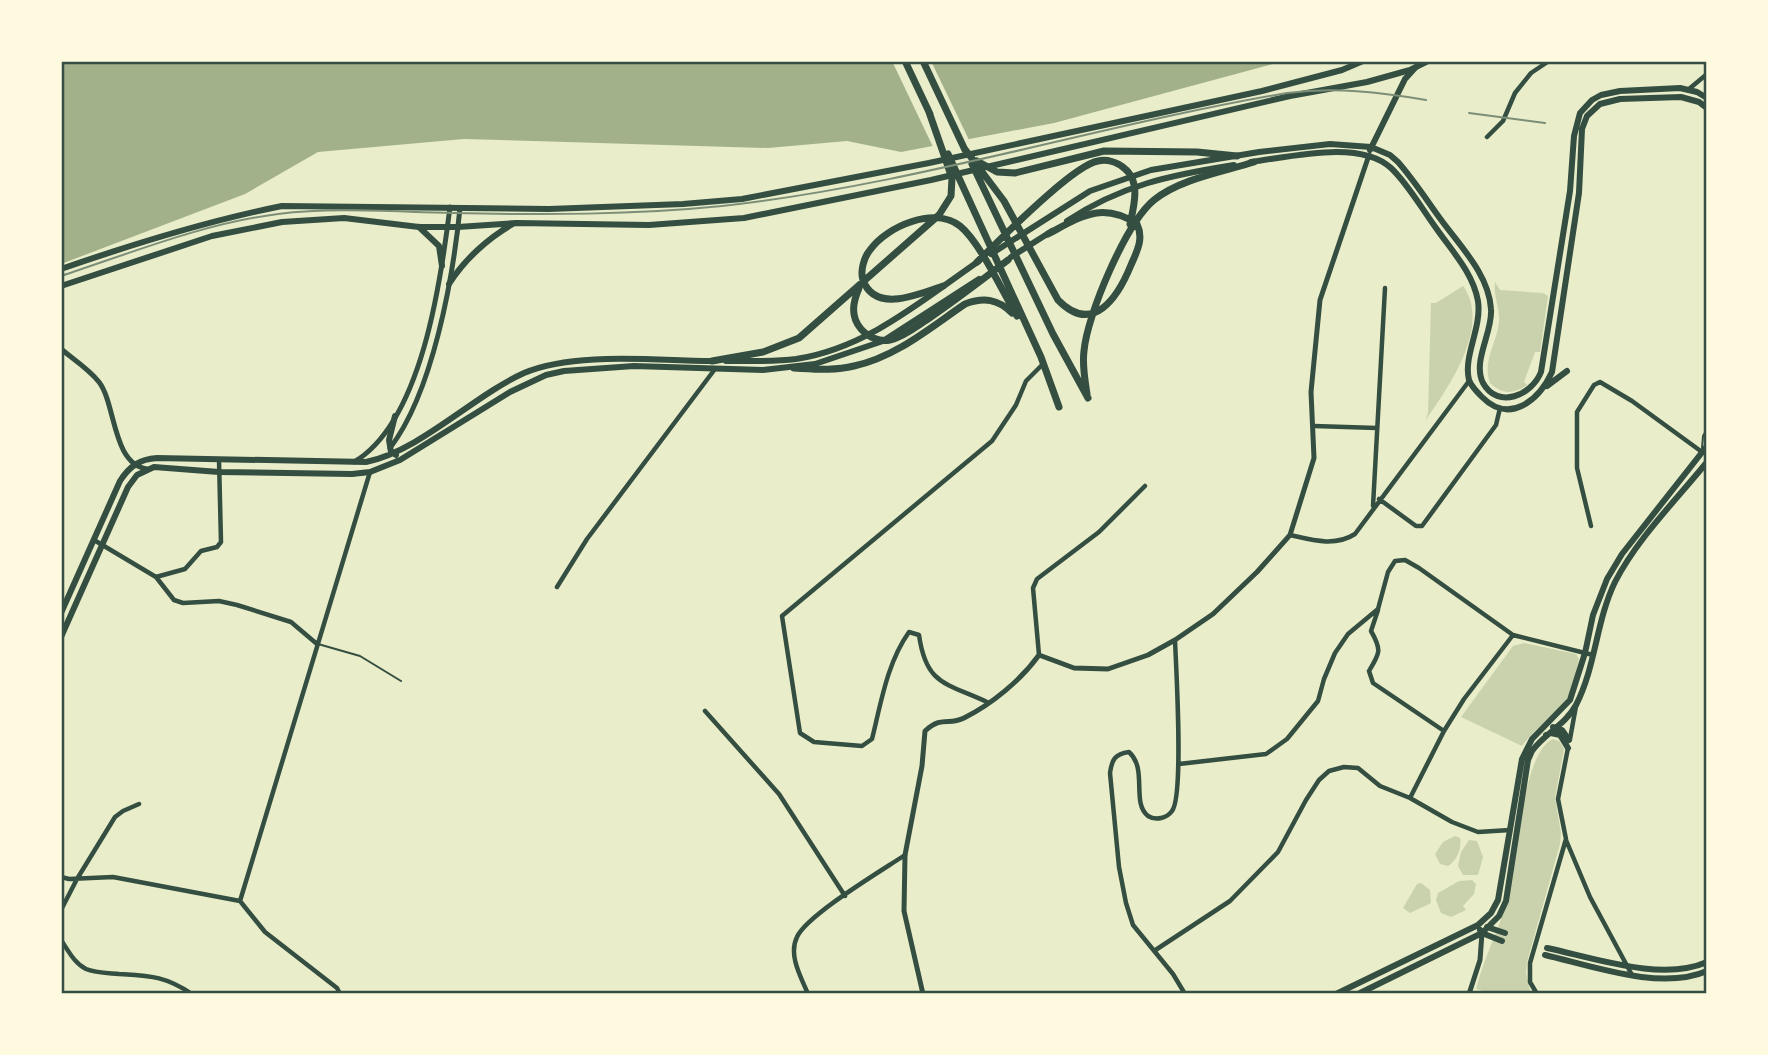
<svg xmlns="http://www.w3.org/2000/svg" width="1768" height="1055" viewBox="0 0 1768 1055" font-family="Poppins,sans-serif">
<rect width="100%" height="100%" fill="#e9edc9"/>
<path fill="#cad2ad" d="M 1495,282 L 1500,290 L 1543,293 L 1548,296 L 1540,352 L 1535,352 L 1524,382 L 1527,385 C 1513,394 1503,395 1490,383 C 1482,361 1497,343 1499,322 C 1500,308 1493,295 1495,282 Z
M 1463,286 C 1492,326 1448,388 1425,421 L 1428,413 L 1431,303 L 1436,303 Z
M 1524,643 L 1576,654 L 1579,659 C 1576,671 1574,686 1568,697 C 1557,715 1535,727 1522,746 L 1461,717 L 1513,646 Z
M 1553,739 L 1559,741 L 1564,749 L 1555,798 L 1561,833 L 1560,844 L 1527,962 L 1526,973 L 1531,994 L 1493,994 L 1476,989 C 1484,958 1498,931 1507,902 C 1517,867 1521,753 1553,739 Z
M 1455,836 L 1460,838 C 1462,848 1457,861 1448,866 L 1440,864 L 1435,854 L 1443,842 Z
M 1469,840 L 1477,841 L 1483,857 L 1478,875 L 1463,875 L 1458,866 L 1461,852 Z
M 1472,880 L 1476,884 L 1474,894 L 1463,906 L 1466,910 L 1451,917 L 1441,913 L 1436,900 L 1438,893 L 1459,881 Z
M 1421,883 L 1430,890 L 1431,903 L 1410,913 L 1403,908 L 1417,884 Z"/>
<path fill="#a3b18a" d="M 61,61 L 1284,61 L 1054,123 L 901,152 L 847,141 L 768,148 L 464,139 L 318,152 L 245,194 L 61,264 Z"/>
<path fill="#e9edc9" d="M 892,61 L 931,61 L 970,142 L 934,149 Z"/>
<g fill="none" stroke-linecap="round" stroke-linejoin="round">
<path stroke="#344e41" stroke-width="2" d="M 1702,448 L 1703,436 L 1707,429
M 318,644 L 360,656 L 401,681"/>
<path stroke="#344e41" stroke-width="4.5" d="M 1689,89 L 1707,74
M 1487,137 L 1503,121 L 1515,93 L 1531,73 L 1549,61
M 1314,426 L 1377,428
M 1379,499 L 1416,526 L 1422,526 L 1496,425 L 1500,408
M 1373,506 L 1385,288
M 1591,526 L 1577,468 L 1577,412 L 1594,385 L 1600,382 L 1632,401 L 1702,452
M 1290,535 C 1312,540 1335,547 1355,534 L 1469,381
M 94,540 L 156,577 L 174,600 L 183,603 L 219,601 L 237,605 L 291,622 L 317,644
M 156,577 L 185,569 L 201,551 L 217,547 L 221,542 L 219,460
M 557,587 L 587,539 L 715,369
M 1378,610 L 1371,631 C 1382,650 1380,653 1369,671 L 1373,683 L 1444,731
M 1175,640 C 1176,667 1184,796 1172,811 C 1167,818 1156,821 1148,816 C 1131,803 1148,769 1129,752 C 1115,754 1112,759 1110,773 L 1119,867 L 1126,903 L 1133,925 L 1173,974 L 1185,994
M 1039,655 L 1033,588 L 1037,579 L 1099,532 L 1145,486
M 987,702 C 946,683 926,685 919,635 L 909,632 C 887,663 881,703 872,739 L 862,746 L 814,742 L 800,733 L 782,616 L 992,441 L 1016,405 L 1026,381 L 1043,364
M 705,711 L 779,794 L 845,896
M 1570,739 L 1576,706
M 1179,764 L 1266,754 L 1287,739 L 1318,701 L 1324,679 L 1335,653 L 1348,634 L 1378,609 L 1388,572 L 1395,561 L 1405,560 L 1419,568 L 1513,635 L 1593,655
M 1410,798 L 1444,731 L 1464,699 L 1513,635
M 1566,840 L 1590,897 L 1632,975
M 61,877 L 69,879 L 113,877 L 240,901
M 240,901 L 370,472
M 240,901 L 265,932 L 337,988 L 340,994
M 61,910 L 77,879 L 115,817 L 123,811 L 139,804
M 61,940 C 68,950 74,963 86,969 C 95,973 109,973 119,974 C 151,976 165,976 192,994
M 1154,951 L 1230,901 L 1278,852 L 1306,800 L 1319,780 L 1329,771 L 1344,767 L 1358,768 L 1380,786 L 1410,798 L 1452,822 L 1478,832 L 1510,830
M 808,994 C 801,977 788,955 797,937 C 807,915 881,871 905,855
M 1537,994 L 1530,982 L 1530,963 L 1566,839 L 1558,799 L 1568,748"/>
<path stroke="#344e41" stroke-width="5" d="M 61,349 C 73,359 89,369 99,382 C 116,404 112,464 147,469
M 390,448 C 433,392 453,278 460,208
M 354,462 C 422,422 441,280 450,207
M 923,994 L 904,911 L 905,855 L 922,766 L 925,731 C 943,715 948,726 964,718 C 992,704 1021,680 1039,655 L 1074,668 L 1108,669 L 1148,655 L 1175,640 L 1213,614 L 1257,572 L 1290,535 L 1314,458 L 1311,392 L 1320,300 L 1369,155
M 1469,994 L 1480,960 L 1482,933"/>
<path stroke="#344e41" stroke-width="6" d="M 1370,150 L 1405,79 L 1415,68
M 1251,162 C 1290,157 1360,139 1391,168 C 1408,184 1422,209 1436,228 C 1452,251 1473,273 1478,301 C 1482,328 1463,356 1469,380 C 1471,386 1477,392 1482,397 C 1510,425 1539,400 1552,372 L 1579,193 L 1582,129 L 1587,116 L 1600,104 L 1620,99 L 1681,97 L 1699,102 L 1707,108
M 1067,221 C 1121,185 1171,175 1234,165
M 991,254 L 1090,191 L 1151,170 L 1259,152 L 1330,144 L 1371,147 L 1390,155 L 1398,162 C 1413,179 1426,199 1439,217 C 1459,245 1489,274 1491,309 C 1493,332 1472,361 1483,383 C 1498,410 1532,395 1541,372 L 1570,191 L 1574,136 L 1580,113 L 1592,100 L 1601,95 L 1620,91 L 1680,88 L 1697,92 L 1707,98
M 1011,257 L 1052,231
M 726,361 C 749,361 773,362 796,359 C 867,348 921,301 979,261
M 1547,386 L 1567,371
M 395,416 L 389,440 L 391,452 L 396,455
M 61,613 L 120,481 C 129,467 139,459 157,458 L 366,462 C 420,451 473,396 524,373 C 575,351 659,361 715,361
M 61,637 L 128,487 L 137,475 L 154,467 L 219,472 L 352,474 L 370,472 L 400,460 L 510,392 L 546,375 L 564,371 L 634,366 L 763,370 L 815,364 L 883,341 L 979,279
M 1553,727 L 1562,730 L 1569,740
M 1546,735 L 1551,733 L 1560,735 L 1568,748
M 1487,927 L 1505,933
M 1480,930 L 1482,933 L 1502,941
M 1547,948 C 1594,958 1662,982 1707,962
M 1545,955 C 1592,966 1661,991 1707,971
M 1336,994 L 1478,925 L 1491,913 L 1498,900 L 1522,759 L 1532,739 L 1570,700 L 1585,653 L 1593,615 L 1607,579 L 1622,554 L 1707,446
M 1358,994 L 1482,933 L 1499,916 L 1506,901 L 1528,760 L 1532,751 C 1544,734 1566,724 1576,705 C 1596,666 1596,621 1615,582 C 1637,539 1677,499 1707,462"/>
<path stroke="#344e41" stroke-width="6" d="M 419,227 L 439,246 L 442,266
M 61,269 C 133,244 207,221 282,206 L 549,209 L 683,204 L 742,199 L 929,163 L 1262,91 L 1342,70 L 1363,61
M 449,284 C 464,260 488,238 513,224
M 61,286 L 212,236 L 282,222 L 344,218 L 419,227 L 458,227 L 516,223 L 649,225 L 744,218 L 931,180 L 1290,96 L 1367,82 L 1410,70 L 1428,61"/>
<path stroke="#344e41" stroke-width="7" d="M 905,61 L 930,114
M 923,61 L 965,150
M 964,148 L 1004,201 L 1058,300 C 1093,336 1118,297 1131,265 C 1137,251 1144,239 1137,224 C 1102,201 1080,217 1048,234
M 948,154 L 1041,357 L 1059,407
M 977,161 L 997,172 L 1015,173 L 1104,151 L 1197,152 L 1237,156
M 972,164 L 1053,334 L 1088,398
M 977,262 C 999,241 1073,165 1098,161 C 1107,159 1117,162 1124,168 C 1141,181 1134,206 1130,224
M 943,286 C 920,294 875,314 863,280 C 860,271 864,257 870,250 C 887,226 935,206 960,226 C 980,242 1003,293 1017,316
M 859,288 C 853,302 850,316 861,329 C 868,337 879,342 890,340 C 904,337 917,326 928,319 C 956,300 982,280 1008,260
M 712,361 L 763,352 L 799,338 L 939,215 L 951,196 L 952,178 L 929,112
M 794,368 C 814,369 834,371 854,366 C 896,357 931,327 965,304 C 984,297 998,299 1012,313
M 1087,394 C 1085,380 1082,365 1084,351 C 1087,315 1126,223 1154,200 C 1180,179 1222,172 1254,162"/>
<path stroke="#7c8e77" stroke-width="2" d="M 1469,113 L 1545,123
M 61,276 C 131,253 205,223 278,214 C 336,207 395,212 453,213 C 543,215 633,215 722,206 C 913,185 1098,125 1287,93 C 1334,87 1380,92 1426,100"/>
</g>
<rect width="1768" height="1055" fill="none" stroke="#fefae0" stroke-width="126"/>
<rect x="63" y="63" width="1642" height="929" fill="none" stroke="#344e41" stroke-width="2.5"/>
</svg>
